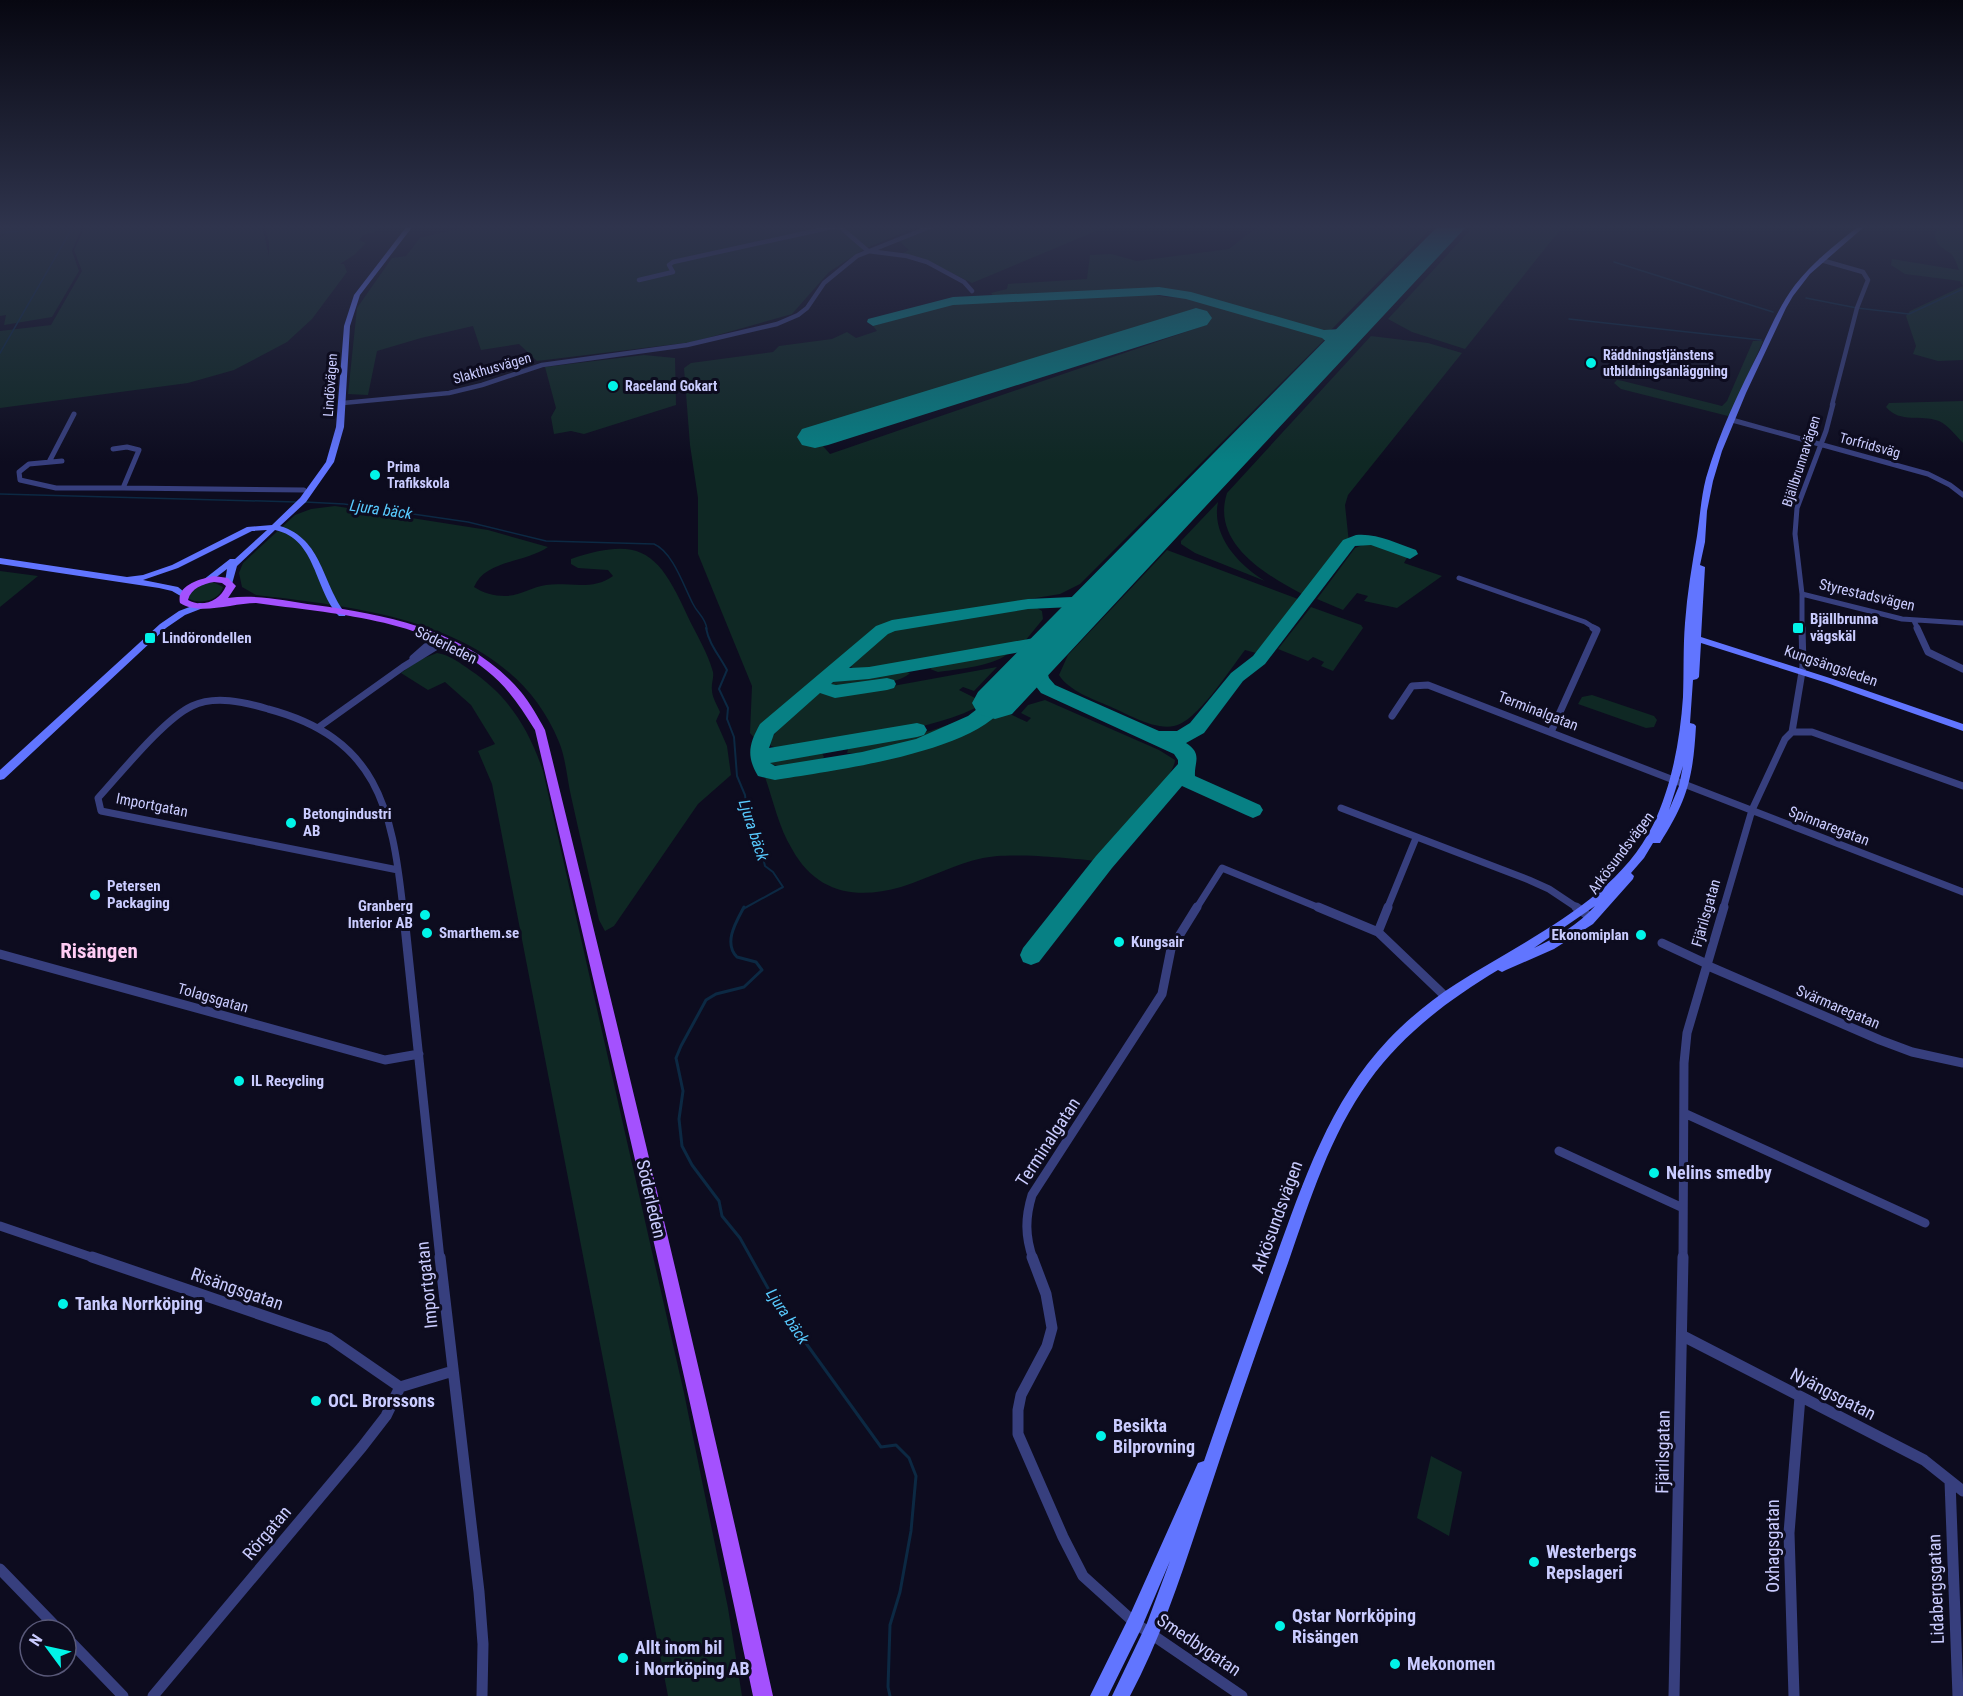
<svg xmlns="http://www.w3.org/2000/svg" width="1963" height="1696" viewBox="0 0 1963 1696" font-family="'Roboto Condensed',sans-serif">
<rect width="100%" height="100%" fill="#0d0c1f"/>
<path fill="#0f2824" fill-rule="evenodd" d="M 0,226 L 83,226 L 72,251 L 79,271 L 52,317 L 4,325 L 6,315 L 0,316 L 0,237 L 11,230 L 0,236 Z
M 85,226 L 266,226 L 263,229 L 269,256 L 269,242 L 265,229 L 268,226 L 378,226 L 374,232 L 363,235 L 359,240 L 366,243 L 354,255 L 340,264 L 344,264 L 347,272 L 312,319 L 287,342 L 234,370 L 188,383 L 0,408 L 0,331 L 51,325 L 82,271 L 74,250 Z
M 470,226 L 919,226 L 864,249 L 829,272 L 792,314 L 693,342 L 537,361 L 519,344 L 481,350 L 473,326 L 421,338 L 377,351 L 368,395 L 348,394 L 357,308 L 392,258 L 406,256 L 420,238 Z
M 938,226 L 1108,226 L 972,283 L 944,269 L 901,254 L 909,250 L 899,241 Z
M 1258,226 L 1433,226 L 1329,332 L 1170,289 L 994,297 L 991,293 L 1007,289 L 1008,284 L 1087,279 L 1090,255 L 1111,254 L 1137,261 L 1229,249 Z
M 1474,226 L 1563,226 L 1465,349 L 1412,332 L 1388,319 Z
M 1933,226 L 1963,226 L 1963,360 L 1938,361 L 1913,354 L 1916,346 L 1906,316 L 1910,311 L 1963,286 L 1960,281 L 1905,274 L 1891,265 L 1892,259 L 1959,270 C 1957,265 1955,257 1950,253 C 1938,245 1933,243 1936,227 Z
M 1151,294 L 1166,297 L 1188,298 L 1327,337 L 1080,584 L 1060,594 L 910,619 L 875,630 L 765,726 L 756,740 L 750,733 L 752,686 L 698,554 L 698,498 L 690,445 L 684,368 L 691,363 L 773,352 L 779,346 L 832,339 L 847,332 L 856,338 L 877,331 L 873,326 L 957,302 ZM 1188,313 L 1206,325 L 830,454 L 809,430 Z
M 1371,336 L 1428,343 L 1462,353 L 1348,495 L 1345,505 L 1349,543 L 1344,542 L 1302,594 C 1264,574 1211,542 1227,493 Z
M 1753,341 L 1763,341 L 1730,415 L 1728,416 L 1621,389 L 1614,383 L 1617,380 L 1623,381 L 1722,406 L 1727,401 Z
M 644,355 L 675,358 L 676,405 L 584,434 L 571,431 L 554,434 L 551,417 L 556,408 L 545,367 Z
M 1963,401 L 1963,443 C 1956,436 1949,426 1939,421 C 1920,414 1901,424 1886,407 L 1889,403 Z
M 1218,502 C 1211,536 1239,565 1265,581 L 1195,553 L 1181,544 L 1181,541 Z
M 335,506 L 488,530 L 548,547 C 525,563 485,560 474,587 C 483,593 494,596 505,596 C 519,596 532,587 546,585 C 569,582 593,591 613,576 L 608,570 L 578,568 L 571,564 L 571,559 C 642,535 659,553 688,617 C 696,634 708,653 713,672 C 714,678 711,684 712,690 C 712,697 717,705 720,712 L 716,721 L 727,746 L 731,775 L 698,804 L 614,926 L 605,931 L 599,920 C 590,879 580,837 571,796 C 567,779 566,759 559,742 C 511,623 367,608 256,595 L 242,587 L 239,573 L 243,563 L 295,515 L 311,509 Z
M 1363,545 L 1379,545 L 1408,556 L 1404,563 L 1442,576 L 1397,608 L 1364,601 L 1368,596 L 1357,593 L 1343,610 L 1317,599 L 1355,548 Z
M 1167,550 L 1298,599 L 1256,653 L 1245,650 C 1231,668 1196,723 1174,726 C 1153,730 1128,714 1109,706 C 1093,699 1069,691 1059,675 L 1068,655 Z
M 0,571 L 38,576 L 0,607 Z
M 213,582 L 223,587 C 220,600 201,605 189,599 L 189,593 L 202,584 Z
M 1034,606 L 1042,611 L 1043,619 L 1025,641 L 1018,643 L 859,671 L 855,671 L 850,665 L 882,635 L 894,629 Z
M 1311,607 L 1361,625 L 1363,628 L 1333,671 L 1321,666 L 1324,662 L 1313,657 L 1308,661 L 1278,649 Z
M 1008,651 L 1009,652 C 1000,665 954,670 938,672 L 930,669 L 938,664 Z
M 437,653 C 450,655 460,663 470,670 C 508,695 529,729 543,771 L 684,1393 L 728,1608 L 742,1696 L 668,1696 L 492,784 L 478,751 L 495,744 L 471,705 L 445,682 L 428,690 L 401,673 L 419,660 Z
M 997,667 L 974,691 L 963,687 L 959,690 L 985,703 C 932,733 847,738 786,751 L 771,746 L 769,741 L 781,726 L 822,690 L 835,695 L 849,694 Z
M 901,670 L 910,673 C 901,684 846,690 831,686 L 830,683 Z
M 1592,695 L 1654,716 L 1657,720 L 1654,727 L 1646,728 L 1578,704 L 1582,697 Z
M 1045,700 L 1159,750 L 1175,760 C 1175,778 1111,845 1097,861 C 1069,858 1009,852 983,858 C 955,864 929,878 901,887 C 856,900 816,893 792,849 C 779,828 773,800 765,777 L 922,748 L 952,737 L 999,709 L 1027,722 L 1031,718 L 1021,713 L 1028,705 Z
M 982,713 L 926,740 L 858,753 L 847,753 L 849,746 L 930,731 Z
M 814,752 L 822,753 L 824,757 L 821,760 L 784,767 L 770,764 L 772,759 Z
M 1431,1456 L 1462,1472 L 1449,1536 L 1417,1518 Z"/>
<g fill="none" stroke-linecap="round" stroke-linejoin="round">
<path stroke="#0c2943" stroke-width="1.5" d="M 0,233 L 58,227 L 69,229 L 70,232 L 0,353
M 1614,262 L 1773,312
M 1806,298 L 1857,308 L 1909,314 L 1963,289
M 1569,319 L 1761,340
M 0,494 L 296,502
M 305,502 L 344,504 L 468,522 L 546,541 L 654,544 C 673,552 684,587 693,604 C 698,614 705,617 707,629"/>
<path stroke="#0c2943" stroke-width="2" d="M 706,628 C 709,644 719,655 727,670 L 719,689 L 728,708 L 727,719 L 734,737 L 737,776 L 745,795 L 748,821 L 759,841 L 765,866 L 773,872 L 783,887 L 743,909"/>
<path stroke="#0c2943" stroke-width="3" d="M 744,907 C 736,922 723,943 737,957 L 756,962 L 762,970 L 744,987 L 716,994 L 706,1000 L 681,1046 L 676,1058 L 683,1091 L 679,1119 L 682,1146 L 692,1165 L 719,1201 L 722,1216 L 740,1238 L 774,1299 L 881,1447 L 896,1445 L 909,1458 L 916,1476 L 911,1531 L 900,1592 L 890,1625 L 888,1687 L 890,1696"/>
<path fill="#078084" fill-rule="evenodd" d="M 1159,287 L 1191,292 L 1324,330 L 1341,329 L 1362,317 L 1368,321 L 1349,336 L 1337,337 L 1343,344 L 1331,361 L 1326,362 L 1319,358 L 1329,344 L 1322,338 L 1186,299 L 1159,295 L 953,305 L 873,326 L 867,322 L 868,319 L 953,297 Z
M 1356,535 C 1377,533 1396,543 1416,550 L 1418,554 L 1410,559 L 1371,545 L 1355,546 L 1265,664 L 1243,681 L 1204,733 L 1186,743 C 1203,754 1194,762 1195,776 L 1260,805 L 1263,810 L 1260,815 L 1253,818 L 1246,815 L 1182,786 L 1112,868 L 1039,962 L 1031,965 L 1023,962 L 1020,955 L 1023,948 L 1096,856 L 1178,764 L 1178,760 L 1174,754 L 1041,693 L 1031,680 L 1028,668 L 1038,649 L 869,679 L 833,682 L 831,684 L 836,685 L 887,678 L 894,680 L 896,684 L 894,688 L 887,690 L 835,698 L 820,693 L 774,734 L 769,748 L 917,723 L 924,725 L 927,730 L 924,735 L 917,737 L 770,763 L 775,766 L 862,752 L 916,739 L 968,716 L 990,699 L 997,698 L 1004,699 L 1006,704 C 977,753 829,771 775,780 L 758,776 C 746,756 749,744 760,724 L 876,626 L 892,620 L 1028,599 L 1094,596 L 1100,597 L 1103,601 L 1100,605 L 1094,606 L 1028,609 L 895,631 L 888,634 L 849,668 L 869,667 L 1057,634 L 1063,636 L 1066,640 L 1063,644 L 1053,647 L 1055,650 L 1046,668 L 1049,678 L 1055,685 L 1159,731 L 1177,731 L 1190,723 L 1231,673 L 1253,656 L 1343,540 Z"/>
<path fill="#078084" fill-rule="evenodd" d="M 1438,226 L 1467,226 L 1012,714 L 995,719 L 978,714 L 972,703 L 978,692 Z
M 1196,308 L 1207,311 L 1212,318 L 1207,325 L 828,445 L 815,448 L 802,445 L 797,437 L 802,429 Z"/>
<path stroke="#373f7e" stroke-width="4.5" d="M 839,226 L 868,251 L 907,256 L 927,262 L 964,282 L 972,291
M 1821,260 L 1863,272 L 1868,280 L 1857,308 L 1832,405
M 639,280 L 673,272 L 669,265 L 673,262 L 837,226
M 343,403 L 449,393 L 482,385 L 542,365 L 687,345 L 777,324 L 798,315 L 807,308 L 824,283 L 857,256 L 932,226"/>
<path stroke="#373f7e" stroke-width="5" d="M 1732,420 L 1928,474 L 1950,485 L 1963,495
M 113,449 L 127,447 L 139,450 L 123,488 L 304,490
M 62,461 L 29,464 L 19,472 L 20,480 L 56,488 L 123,488
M 49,462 L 74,414
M 1459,578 L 1585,622 L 1596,629
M 1802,594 L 1902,619 L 1963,623
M 1914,621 L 1918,629
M 1802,629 L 1802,594 L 1795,534 L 1797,508 L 1826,431 L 1833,404"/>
<path stroke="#373f7e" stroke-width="7" d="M 1917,628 L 1928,652 L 1963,669
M 413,658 L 430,643 L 441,639
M 1392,716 L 1412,686 L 1428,685 L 1963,892
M 319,727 L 403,667 L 437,646 L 441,639
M 1551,732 L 1597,630 L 1593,628
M 1792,732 L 1803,666 L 1802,628
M 1341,808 L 1529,880 L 1549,889 L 1579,909
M 398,870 L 101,811 L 98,798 C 121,773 164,719 192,706 C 215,695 244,702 268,709 C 377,738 392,807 403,909
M 1196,909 L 1222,868 L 1322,909
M 1387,909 L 1416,838
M 1723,909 L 1752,810 L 1785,739 L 1792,732 L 1812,732 L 1963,786"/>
<path stroke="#373f7e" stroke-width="9" d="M 403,907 L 440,1259
M 1318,907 L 1378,932 L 1446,997
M 1576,907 L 1586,914
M 1378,932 L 1388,907
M 1662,943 L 1707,964
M 0,954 L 385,1060 L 419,1054
M 1706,965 L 1880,1040 L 1912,1052 L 1963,1063
M 1684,1113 L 1925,1223
M 1559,1151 L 1683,1208
M 0,1226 L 97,1259
M 1033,1259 C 1025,1236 1025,1218 1032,1195 L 1162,994 L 1171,949 L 1197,907
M 1683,1259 L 1684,1063 L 1687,1033 L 1724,907"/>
<path stroke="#373f7e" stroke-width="11" d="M 92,1257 L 329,1338 L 400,1387
M 440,1257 L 479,1592 L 483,1644 L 482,1696
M 1032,1257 L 1046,1294 L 1052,1328 L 1047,1346 L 1021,1395 L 1018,1410 L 1018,1434 L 1063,1537 L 1083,1576 L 1135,1623 L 1242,1696
M 1683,1336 L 1924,1460 L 1963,1491
M 400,1387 L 453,1371
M 1950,1481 L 1958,1696
M 0,1569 L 59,1630
M 66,1637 L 123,1696
M 153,1696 L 362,1447 L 386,1416 L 400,1387
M 1674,1696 L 1683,1257
M 1794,1696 L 1789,1533 L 1800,1397"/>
<path fill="#6175ff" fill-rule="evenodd" d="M 407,226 L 413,226 L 360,295 L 350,326 L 344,427 L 334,462 L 306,502 L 280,526 C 323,539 322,584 346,614 L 345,616 L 339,616 C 314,590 317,539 275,530 L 237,566 L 232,584 L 229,585 L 225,582 L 227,569 L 210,582 L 204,582 L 203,580 L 230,559 L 235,559 L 267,530 L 252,531 L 178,568 L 143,580 L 178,587 L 188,595 L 184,598 L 172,591 L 159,588 L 0,564 L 0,558 L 127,577 L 143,575 L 172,565 L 247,527 L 272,525 L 300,498 L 326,462 L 336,427 L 344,326 L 354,295 Z
M 1859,226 L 1865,226 L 1810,274 L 1793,296 L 1786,308 L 1746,393 L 1722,451 L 1713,481 L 1707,511 L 1705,542 L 1700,565 L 1705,567 L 1701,637 L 1833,679 L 1963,724 L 1963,731 L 1827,683 L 1701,643 L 1699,677 L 1697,679 L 1693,680 L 1690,723 L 1694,724 L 1696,726 C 1693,777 1688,799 1660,843 L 1653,843 L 1644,858 L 1631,873 L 1634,876 L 1633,879 L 1593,924 L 1554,949 L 1506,970 L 1502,972 L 1498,970 C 1448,1000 1403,1034 1369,1081 C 1330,1135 1310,1200 1288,1263 C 1261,1338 1235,1413 1210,1489 C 1186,1560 1165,1630 1130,1696 L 1112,1696 L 1147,1623 L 1170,1561 L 1141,1629 L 1108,1696 L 1090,1696 L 1129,1617 L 1198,1463 L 1204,1461 C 1227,1394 1251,1327 1275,1260 C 1303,1182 1330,1101 1388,1040 C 1408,1019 1431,1000 1456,984 C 1524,940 1616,901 1653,825 C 1672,785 1680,740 1683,697 C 1684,672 1683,648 1685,623 C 1687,594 1692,565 1697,536 C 1700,517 1701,497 1706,478 C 1719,433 1739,391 1760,350 C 1770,328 1780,305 1795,285 C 1813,262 1836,244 1859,226 ZM 1683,766 L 1679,786 L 1669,810 ZM 1595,906 C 1579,924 1556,938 1534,948 Z
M 200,603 L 203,604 L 203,608 L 185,615 L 166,628 L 4,779 L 0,780 L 0,770 L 160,624 L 179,611 Z"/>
<path fill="#a451fe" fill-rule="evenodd" d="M 214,576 L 228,578 L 236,586 L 228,598 C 257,594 286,601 315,605 C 389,615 470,631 521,692 C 530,703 538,717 545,730 C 624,1051 702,1373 773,1696 L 753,1696 C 686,1373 610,1051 535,730 C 521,708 507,686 486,670 C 424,618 333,614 256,603 C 232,603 200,616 180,603 C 176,585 200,579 214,576 ZM 214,582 L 222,583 L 226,586 C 220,601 202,608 188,600 C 191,588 203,584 214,582 Z"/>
</g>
<linearGradient id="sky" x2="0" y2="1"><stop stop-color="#070711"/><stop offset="0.49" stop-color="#2f344d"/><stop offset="1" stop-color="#2f344d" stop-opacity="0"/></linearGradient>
<rect width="1963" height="463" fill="url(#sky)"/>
<g fill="#01f4e8" stroke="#0d0c1f" stroke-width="2">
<circle cx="1591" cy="363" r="6"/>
<circle cx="613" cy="386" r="6"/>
<circle cx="375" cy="475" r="6"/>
<rect x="1792" y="622" width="12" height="12" rx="3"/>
<rect x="144" y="632" width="12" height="12" rx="3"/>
<circle cx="291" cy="823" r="6"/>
<circle cx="95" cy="895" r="6"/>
<circle cx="425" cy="915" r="6"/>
<circle cx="427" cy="933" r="6"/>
<circle cx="1641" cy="935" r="6"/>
<circle cx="1119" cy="942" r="6"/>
<circle cx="239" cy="1081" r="6"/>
<circle cx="1654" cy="1173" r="6"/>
<circle cx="63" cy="1304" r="6"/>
<circle cx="316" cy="1401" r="6"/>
<circle cx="1101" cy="1436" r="6"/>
<circle cx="1534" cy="1562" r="6"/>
<circle cx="1280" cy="1626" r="6"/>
<circle cx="623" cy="1658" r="6"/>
<circle cx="1395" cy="1664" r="6"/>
</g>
<g text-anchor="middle" stroke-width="6" stroke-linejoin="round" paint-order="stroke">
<g font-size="14" font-weight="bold" fill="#caccff" stroke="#0d0c1f" text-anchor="start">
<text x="1603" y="360">Räddningstjänstens<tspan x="1603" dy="16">utbildningsanläggning</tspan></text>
<text x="625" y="391">Raceland Gokart</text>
<text x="387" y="472">Prima<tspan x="387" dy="16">Trafikskola</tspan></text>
</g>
<g font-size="14" fill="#caccff" stroke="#0d0c1f">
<text transform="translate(492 368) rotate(-16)" y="5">Slakthusvägen</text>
<text transform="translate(330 385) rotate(-86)" y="5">Lindövägen</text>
<text transform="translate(1870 445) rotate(15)" y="5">Torfridsväg</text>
<text transform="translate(1801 461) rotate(-72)" y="5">Bjällbrunnavägen</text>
</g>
<g font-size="15" fill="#caccff" stroke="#0d0c1f">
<text transform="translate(1867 595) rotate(13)" y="5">Styrestadsvägen</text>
<text transform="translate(446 645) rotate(26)" y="5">Söderleden</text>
<text transform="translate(1831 666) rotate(19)" y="5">Kungsängsleden</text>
<text transform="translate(1538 711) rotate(21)" y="5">Terminalgatan</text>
<text transform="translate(152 805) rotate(11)" y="5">Importgatan</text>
<text transform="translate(1829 826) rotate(21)" y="5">Spinnaregatan</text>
<text transform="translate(1621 853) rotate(-53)" y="5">Arkösundsvägen</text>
<text transform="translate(1706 913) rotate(-74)" y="5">Fjärilsgatan</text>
<text transform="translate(213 998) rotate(16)" y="5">Tolagsgatan</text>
<text transform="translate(1838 1007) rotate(23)" y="5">Svärmaregatan</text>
</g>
<g font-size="15" font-weight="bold" fill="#caccff" stroke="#0d0c1f" text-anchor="start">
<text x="1810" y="624">Bjällbrunna<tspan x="1810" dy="17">vägskäl</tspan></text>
<text x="162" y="643">Lindörondellen</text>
<text x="303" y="819">Betongindustri<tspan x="303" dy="17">AB</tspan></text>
<text x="107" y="891">Petersen<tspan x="107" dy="17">Packaging</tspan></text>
<text x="413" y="911" text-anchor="end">Granberg<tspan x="413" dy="17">Interior AB</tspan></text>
<text x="439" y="938">Smarthem.se</text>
<text x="1629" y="940" text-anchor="end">Ekonomiplan</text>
<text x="1131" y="947">Kungsair</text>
<text x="251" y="1086">IL Recycling</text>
</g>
<g font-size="16" font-style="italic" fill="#58cafe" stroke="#0d0c1f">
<text transform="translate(381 509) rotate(8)" y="6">Ljura bäck</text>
<text transform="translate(754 830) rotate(72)" y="6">Ljura bäck</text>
<text transform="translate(788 1316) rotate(56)" y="6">Ljura bäck</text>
</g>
<g font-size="18" fill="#caccff" stroke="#0d0c1f">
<text transform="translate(1048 1142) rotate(-57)" y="6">Terminalgatan</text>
<text transform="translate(651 1199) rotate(77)" y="6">Söderleden</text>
<text transform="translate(1277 1217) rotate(-70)" y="6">Arkösundsvägen</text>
<text transform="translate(427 1285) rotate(-96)" y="6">Importgatan</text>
<text transform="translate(237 1289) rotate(19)" y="6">Risängsgatan</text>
<text transform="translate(1833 1394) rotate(27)" y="6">Nyängsgatan</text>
<text transform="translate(1663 1452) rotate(-89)" y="6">Fjärilsgatan</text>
<text transform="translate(267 1533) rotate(-50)" y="6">Rörgatan</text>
<text transform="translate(1773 1546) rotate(-90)" y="6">Oxhagsgatan</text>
<text transform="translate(1936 1589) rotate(-92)" y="6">Lidabergsgatan</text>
<text transform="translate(1199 1645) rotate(34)" y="6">Smedbygatan</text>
</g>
<g font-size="18" font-weight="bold" fill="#caccff" stroke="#0d0c1f" text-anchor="start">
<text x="1666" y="1179">Nelins smedby</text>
<text x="75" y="1310">Tanka Norrköping</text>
<text x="328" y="1407">OCL Brorssons</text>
<text x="1113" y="1432">Besikta<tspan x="1113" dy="21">Bilprovning</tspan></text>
<text x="1546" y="1558">Westerbergs<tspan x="1546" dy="21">Repslageri</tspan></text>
<text x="1292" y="1622">Qstar Norrköping<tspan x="1292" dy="21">Risängen</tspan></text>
<text x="635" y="1654">Allt inom bil<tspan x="635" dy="21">i Norrköping AB</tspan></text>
<text x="1407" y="1670">Mekonomen</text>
</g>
<g font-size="21" font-weight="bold" fill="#ffccf4" stroke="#0d0c1f">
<text x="99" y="958">Risängen</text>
</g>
</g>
<g transform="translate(48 1648) rotate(303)"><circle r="28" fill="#0d0c1f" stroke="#595979" stroke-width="1.5"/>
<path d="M0-4.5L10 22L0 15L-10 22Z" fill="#01f4e8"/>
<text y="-9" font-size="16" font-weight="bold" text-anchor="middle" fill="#caccff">N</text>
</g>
</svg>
